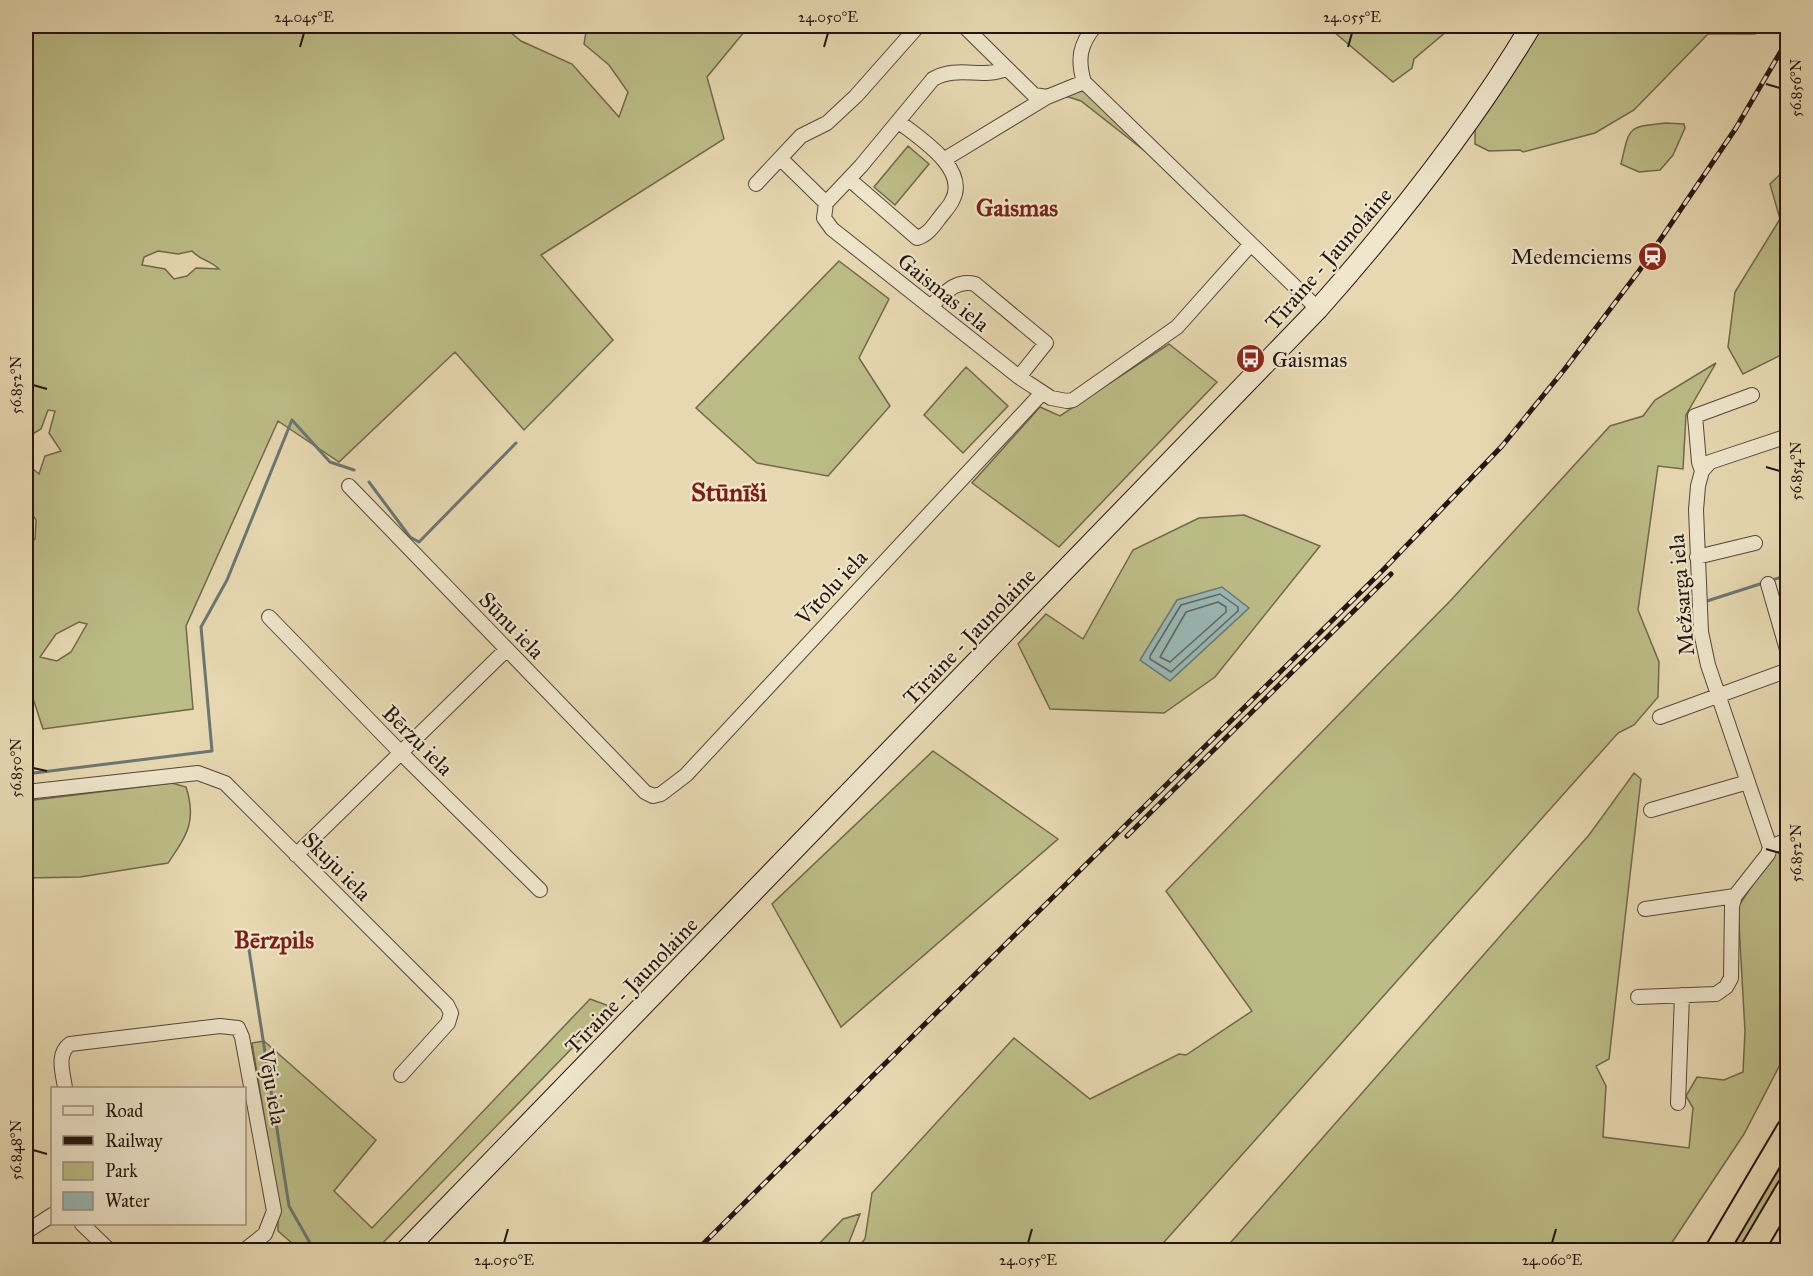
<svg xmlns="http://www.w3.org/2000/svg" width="1813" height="1276" viewBox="0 0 1813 1276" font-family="'IM FELL Great Primer',serif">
<rect width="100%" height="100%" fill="#e7d8b1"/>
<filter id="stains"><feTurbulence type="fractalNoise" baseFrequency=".00333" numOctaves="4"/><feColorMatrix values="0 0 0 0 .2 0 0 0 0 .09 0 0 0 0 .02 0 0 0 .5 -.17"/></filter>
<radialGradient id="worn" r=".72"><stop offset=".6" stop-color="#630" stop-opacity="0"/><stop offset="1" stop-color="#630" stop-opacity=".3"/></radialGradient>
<path fill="#bcbc87" stroke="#70684b" stroke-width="1.5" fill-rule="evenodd" d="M 26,26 L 503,26 L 521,41 L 572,64 L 619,117 L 628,92 L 609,65 L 584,44 L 587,26 L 749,26 L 707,77 L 724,139 L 541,255 L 613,340 L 524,430 L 455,352 L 339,462 L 278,421 L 186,626 L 193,709 L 43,729 L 26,677 L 26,545 L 35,539 L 36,520 L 26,505 L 26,463 L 39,474 L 45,456 L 61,451 L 49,433 L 55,411 L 48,410 L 41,429 L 26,438 ZM 158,251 L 178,254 L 192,251 C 201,261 210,260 219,269 L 196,268 L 187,276 L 174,279 L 165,269 L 142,265 L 144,257 ZM 79,622 L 87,624 L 71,652 L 57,661 L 40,657 L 56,634 Z
M 1327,26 L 1453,26 L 1414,59 L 1412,68 L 1393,82 Z
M 1542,26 L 1765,26 L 1755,34 L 1708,34 L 1634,110 L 1595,133 L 1523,152 L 1520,150 L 1489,151 L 1475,144 L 1475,128 Z
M 1077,88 L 1087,93 L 1146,152 L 1081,101 L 1062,95 Z
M 1666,123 L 1684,124 L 1685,128 L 1673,155 L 1660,170 L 1639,172 L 1621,164 C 1630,126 1627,127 1666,123 Z
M 908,146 L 929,164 L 895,205 L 874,187 Z
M 1787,168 L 1787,352 L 1743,374 L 1728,347 L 1735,292 L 1780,219 L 1770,184 Z
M 839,261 L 889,299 L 859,358 L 890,406 L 828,476 L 757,463 L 696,408 Z
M 1169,344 L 1217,382 L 1059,547 L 972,483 L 1040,407 L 1060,416 Z
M 1716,363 L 1686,415 L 1683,469 L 1658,466 L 1638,610 L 1659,662 L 1658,697 L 1634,725 L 1618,733 L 1157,1250 L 855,1250 L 865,1239 L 872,1193 L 1014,1038 L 1090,1099 L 1179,1054 L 1186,1055 L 1252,1011 L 1166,891 L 1452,599 L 1610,426 L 1643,416 L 1655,400 Z
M 966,367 L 1008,406 L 963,453 L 924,415 Z
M 1244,515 L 1320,546 L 1215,677 L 1164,713 L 1050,709 L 1018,644 L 1046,614 L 1083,639 L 1133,550 L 1199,518 Z
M 933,751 L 1058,839 L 841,1027 L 772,904 Z
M 1634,773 L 1641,779 L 1609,1059 L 1596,1066 L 1606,1086 L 1603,1137 L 1689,1148 L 1693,1108 L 1686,1096 L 1697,1077 L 1724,1080 L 1743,1072 L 1745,1031 L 1738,907 L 1774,852 L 1787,844 L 1787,1051 L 1744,1134 L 1667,1250 L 1224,1250 L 1589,835 Z
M 172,783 L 186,787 C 197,821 187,835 168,863 L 80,877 L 26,878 L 26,801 Z
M 590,999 L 612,1007 L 376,1250 L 300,1250 L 278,1231 L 278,1199 L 252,1043 L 264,1041 L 376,1140 L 334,1191 L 372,1228 Z
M 1787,1149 L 1787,1172 L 1742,1250 L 1728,1250 Z
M 860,1214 L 846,1250 L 813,1250 L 843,1219 Z"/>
<path fill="#99b8b5" stroke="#6b7773" stroke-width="1.5" d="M 1222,587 L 1249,608 L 1170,681 L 1140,660 L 1177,600 Z"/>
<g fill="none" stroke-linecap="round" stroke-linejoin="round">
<path stroke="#5f6662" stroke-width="1.5" d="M 1220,594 L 1238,607 L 1238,611 L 1171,672 L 1150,659 L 1150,656 L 1181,605 Z
M 1218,602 L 1226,607 L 1226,612 L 1170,662 L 1160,657 L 1186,612 Z"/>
<path stroke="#6b7773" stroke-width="3" d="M 369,482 L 410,537 L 419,542 L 516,443
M 1769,581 L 1788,575
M 1707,601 L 1763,583
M 26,774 L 212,751 L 201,627 L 227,580 L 292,420 L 330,462 L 354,470
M 247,937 L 289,1206 L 314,1250"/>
<defs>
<path id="minor" d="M 964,26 L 1034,95 L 1047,97
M 1095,26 C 1080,44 1077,59 1084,82 L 1318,309
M 781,159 L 826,203
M 945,159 L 1047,97 L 1084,82
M 849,179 L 917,238 C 928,235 934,225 941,216 C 944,212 949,207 952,201 C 970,169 919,138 899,122
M 756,184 L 801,136 L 827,123 L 856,96 L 918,26
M 826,203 L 824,218 L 832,229 L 1019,377 L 1051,398 L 1067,401 L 1073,400 L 1177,327 L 1251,244
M 826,203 L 861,166 L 933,79 C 957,65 982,79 1006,69
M 930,307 C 944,294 955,279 975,284 L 1046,343 L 1019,377
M 1702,471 L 1699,462 L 1695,416 L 1752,395
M 349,486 L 645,792 L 653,796 L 661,794 L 686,775 L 1042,393
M 1697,557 L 1755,543
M 1768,584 L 1788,653
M 269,617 L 401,753 L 540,890
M 1660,717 L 1788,670
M 26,792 L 198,773 L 225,783 L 447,1005 L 451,1013 L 448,1023 L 401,1075
M 1651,810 L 1748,782
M 1770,847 L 1788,840
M 296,855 L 507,649
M 1645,909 L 1735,896
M 1638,997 L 1716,994 L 1726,987 L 1731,978 L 1732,906 L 1735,896 L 1768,854 L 1770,847 L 1708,665 L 1701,632 L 1696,510 L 1698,486 L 1702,471 L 1710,462 L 1788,436
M 65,1088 C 63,1073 56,1054 70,1044 L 220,1026 L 238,1028 L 242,1037 L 274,1211 L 265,1234 L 245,1250
M 1678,1103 L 1682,995
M 82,1224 L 109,1250
M 26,1232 L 52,1215"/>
<path id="secondary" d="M 406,1250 L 1318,309 C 1397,220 1470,128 1531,26"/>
<path id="trunk" d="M 1717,1250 L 1788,1130
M 1752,1250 L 1788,1189"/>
</defs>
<use href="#minor" stroke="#564638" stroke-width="16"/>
<use href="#secondary" stroke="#25150f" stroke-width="22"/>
<use href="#trunk" stroke="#25150f" stroke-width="26"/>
<use href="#minor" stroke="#efe6cc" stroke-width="14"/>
<use href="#secondary" stroke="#efe6cc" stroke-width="20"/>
<use href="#trunk" stroke="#e7d8b1" stroke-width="22"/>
<defs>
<path id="rail" d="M 1127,836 L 1391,574
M 697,1250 L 1384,569 L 1502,446 L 1564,370 L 1639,271 L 1736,128 L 1788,39"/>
</defs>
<use href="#rail" stroke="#25150f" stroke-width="5"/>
<use href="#rail" stroke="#efe6cc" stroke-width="3" stroke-dasharray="9" stroke-linecap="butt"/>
</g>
<path fill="none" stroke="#25150f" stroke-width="2" d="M 300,47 L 304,33M 824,47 L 828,33M 1348,47 L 1352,33M 1766,84 L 1780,88M 33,385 L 47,389M 1766,467 L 1780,471M 33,768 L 47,771M 1766,849 L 1780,853M 33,1150 L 47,1154M 504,1243 L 508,1229M 1028,1243 L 1032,1229M 1552,1243 L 1556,1229"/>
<defs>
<symbol id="station-disc" viewBox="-11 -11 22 22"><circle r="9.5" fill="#8f2418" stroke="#efe6cc"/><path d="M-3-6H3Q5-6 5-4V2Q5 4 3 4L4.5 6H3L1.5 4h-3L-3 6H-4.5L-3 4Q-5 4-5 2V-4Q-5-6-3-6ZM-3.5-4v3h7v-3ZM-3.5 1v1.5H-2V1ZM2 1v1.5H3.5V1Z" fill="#fff"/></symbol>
<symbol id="bus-disc" viewBox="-11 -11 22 22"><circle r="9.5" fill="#8f2418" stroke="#efe6cc"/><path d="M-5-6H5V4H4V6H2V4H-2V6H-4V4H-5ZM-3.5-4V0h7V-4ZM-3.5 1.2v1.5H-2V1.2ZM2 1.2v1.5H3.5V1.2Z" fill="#fff"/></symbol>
</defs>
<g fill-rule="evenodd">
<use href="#station-disc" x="1636" y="240" width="33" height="33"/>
<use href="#bus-disc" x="1234" y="342" width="33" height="33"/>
</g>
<g text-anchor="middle" stroke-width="4.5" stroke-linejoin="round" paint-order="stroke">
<g font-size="22" fill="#25150f" stroke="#efe6cc" text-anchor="end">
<text x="1632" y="264">Medemciems</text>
<text x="1272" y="367" text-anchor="start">Gaismas</text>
</g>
<g font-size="22" fill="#25150f" stroke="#efe6cc">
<text transform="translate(1328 258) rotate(-49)" y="8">Tīraine - Jaunolaine</text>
<text transform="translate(944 292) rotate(39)" y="8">Gaismas iela</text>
<text transform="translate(831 587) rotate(-47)" y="8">Vītolu iela</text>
<text transform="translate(1681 595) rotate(-95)" y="8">Mežsarga iela</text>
<text transform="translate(512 625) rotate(46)" y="8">Sūnu iela</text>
<text transform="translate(969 636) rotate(-46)" y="8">Tīraine - Jaunolaine</text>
<text transform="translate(418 740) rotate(45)" y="8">Bērzu iela</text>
<text transform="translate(337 866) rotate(45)" y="8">Skuju iela</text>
<text transform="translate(631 985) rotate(-46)" y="8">Tīraine - Jaunolaine</text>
<text transform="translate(273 1087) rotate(80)" y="8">Vēju iela</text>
</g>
<g font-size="24" font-weight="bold" fill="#7a1f14" stroke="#efe6cc">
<text x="1017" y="216">Gaismas</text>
<text x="274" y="948">Bērzpils</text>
</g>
<g font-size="26" font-weight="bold" fill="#7a1f14" stroke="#efe6cc">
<text x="729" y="501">Stūnīši</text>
</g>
</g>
<rect width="1813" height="1276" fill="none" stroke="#e7d8b1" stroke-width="66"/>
<rect x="51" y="1087" width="195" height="138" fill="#efe6cc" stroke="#9e9280" stroke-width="1.5"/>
<rect x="63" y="1106" width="30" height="9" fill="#efe6cc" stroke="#9e9280" stroke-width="1.5"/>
<text x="105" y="1117" font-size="18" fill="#25150f">Road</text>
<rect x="63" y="1136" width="30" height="9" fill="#25150f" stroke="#9e9280" stroke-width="1.5"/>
<text x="105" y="1147" font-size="18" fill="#25150f">Railway</text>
<rect x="63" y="1162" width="30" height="18" fill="#bcbc87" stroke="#9e9280" stroke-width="1.5"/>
<text x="105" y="1177" font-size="18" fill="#25150f">Park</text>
<rect x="63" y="1192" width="30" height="18" fill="#99b8b5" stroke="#9e9280" stroke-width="1.5"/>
<text x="105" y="1207" font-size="18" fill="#25150f">Water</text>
<rect x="33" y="33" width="1747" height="1210" fill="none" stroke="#25150f" stroke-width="2"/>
<g font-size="15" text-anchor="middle" fill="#25150f">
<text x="304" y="22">24.045°E</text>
<text x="828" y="22">24.050°E</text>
<text x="1352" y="22">24.055°E</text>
<text transform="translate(1796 88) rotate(-90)" y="5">56.856°N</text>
<text transform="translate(16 385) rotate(-90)" y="5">56.852°N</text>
<text transform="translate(1796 471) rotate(-90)" y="5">56.854°N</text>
<text transform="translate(16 768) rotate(-90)" y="5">56.850°N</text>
<text transform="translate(1796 853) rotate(-90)" y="5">56.852°N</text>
<text transform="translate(16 1150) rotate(-90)" y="5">56.848°N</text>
<text x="504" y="1265">24.050°E</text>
<text x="1028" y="1265">24.055°E</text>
<text x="1552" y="1265">24.060°E</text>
</g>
<rect width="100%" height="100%" filter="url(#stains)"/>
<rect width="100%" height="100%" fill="url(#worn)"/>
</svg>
